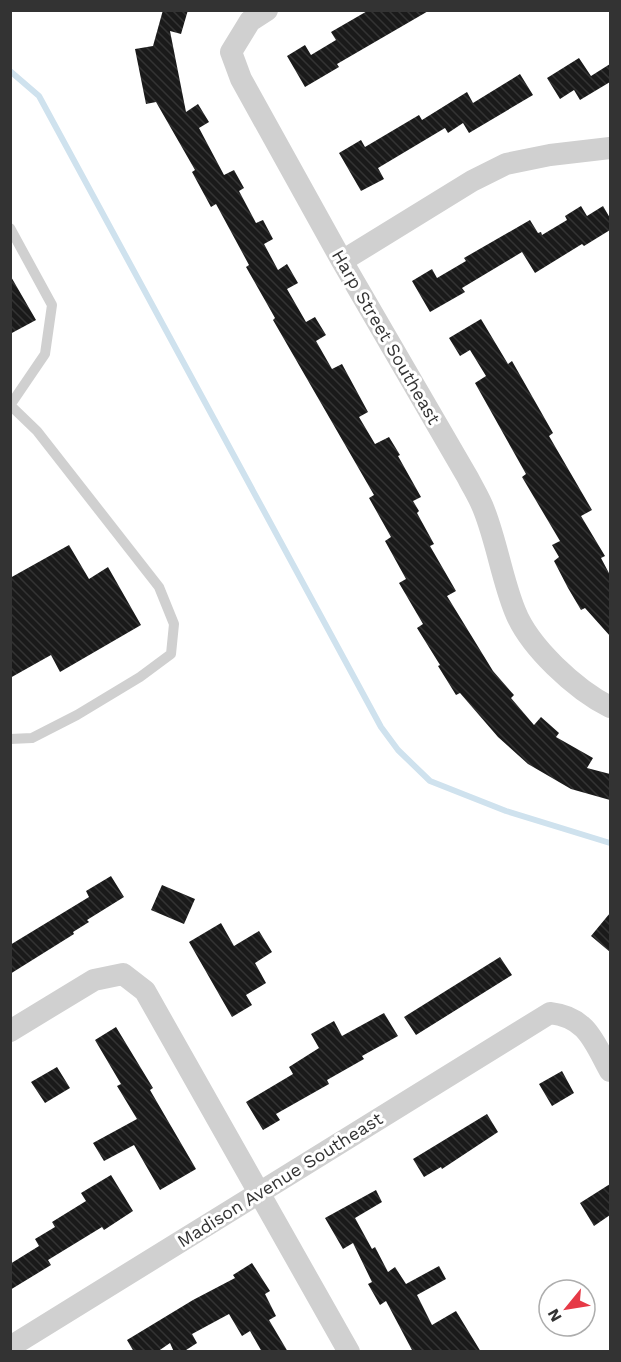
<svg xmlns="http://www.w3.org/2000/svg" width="621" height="1362" viewBox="0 0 621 1362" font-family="'Work Sans',sans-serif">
<defs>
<pattern id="building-back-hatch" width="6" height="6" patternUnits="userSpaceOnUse" patternTransform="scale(1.5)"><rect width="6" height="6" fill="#1a1a1a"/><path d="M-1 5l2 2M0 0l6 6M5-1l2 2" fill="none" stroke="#333"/></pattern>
</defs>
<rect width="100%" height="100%" fill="#fff"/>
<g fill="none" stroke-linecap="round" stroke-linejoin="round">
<path stroke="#cfe2ee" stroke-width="6" d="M 10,71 L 39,96 L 381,727 L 398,750 L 430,781 L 506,811 L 610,843"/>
</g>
<path fill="url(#building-back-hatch)" d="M 163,10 L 188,10 L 181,34 L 170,31 L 186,112 L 198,104 L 209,122 L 199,128 L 224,175 L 234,170 L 244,188 L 239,191 L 256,223 L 263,220 L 273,239 L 264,244 L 278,270 L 287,264 L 298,283 L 287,289 L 306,322 L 315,317 L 326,335 L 316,341 L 332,369 L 342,364 L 368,412 L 359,417 L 375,444 L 389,437 L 400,455 L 398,456 L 421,497 L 413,501 L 419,511 L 417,513 L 434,544 L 430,546 L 456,591 L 447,596 L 493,671 L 514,695 L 511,698 L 534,725 L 541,717 L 559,733 L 556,737 L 593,758 L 587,768 L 610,774 L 610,800 L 571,789 L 528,764 L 498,737 L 460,693 L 456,695 L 438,666 L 440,665 L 417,628 L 423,624 L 399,583 L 406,579 L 385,541 L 391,537 L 369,498 L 374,495 L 273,320 L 275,318 L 246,267 L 249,265 L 216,204 L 211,207 L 192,172 L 195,170 L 156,102 L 146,104 L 135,49 L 153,46 Z
M 369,10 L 430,10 L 337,64 L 339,67 L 305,87 L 287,56 L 305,45 L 311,55 L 336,40 L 331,32 Z
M 579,58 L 591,76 L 610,64 L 610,82 L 580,100 L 574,90 L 560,99 L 547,78 Z
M 520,74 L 533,95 L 469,133 L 463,123 L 448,133 L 445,128 L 378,168 L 384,179 L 361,191 L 339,153 L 361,140 L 365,147 L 419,115 L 422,120 L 467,92 L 473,103 Z
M 581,206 L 587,216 L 603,206 L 610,218 L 610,230 L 584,246 L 582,244 L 535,273 L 522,252 L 462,288 L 465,292 L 430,312 L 412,281 L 432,269 L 437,278 L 466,261 L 464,258 L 530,220 L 538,233 L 541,232 L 542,235 L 567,220 L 565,216 Z
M 10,275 L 36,320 L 10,334 Z
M 481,319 L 508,364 L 512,361 L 553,433 L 549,436 L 592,510 L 581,516 L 605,556 L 601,558 L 610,575 L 610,636 L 585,608 L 581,610 L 568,588 L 554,561 L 559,557 L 552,545 L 560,541 L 522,477 L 526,474 L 475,383 L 486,376 L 470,350 L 460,356 L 449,338 Z
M 69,545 L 89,579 L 108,567 L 141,625 L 60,672 L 51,655 L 10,678 L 10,578 Z
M 111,876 L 124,897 L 87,920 L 89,922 L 73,932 L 74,934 L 10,974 L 10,945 L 89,897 L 86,891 Z
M 162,885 L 195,899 L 184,924 L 151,910 Z
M 610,913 L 610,952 L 591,936 Z
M 221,923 L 234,946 L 259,931 L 272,952 L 255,963 L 266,983 L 246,995 L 252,1005 L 232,1017 L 189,942 Z
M 500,957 L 512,975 L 416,1035 L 404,1017 Z
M 384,1013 L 398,1036 L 362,1056 L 364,1059 L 327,1080 L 329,1084 L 276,1114 L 280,1120 L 263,1130 L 246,1102 L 293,1074 L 289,1067 L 319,1048 L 311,1034 L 334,1021 L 342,1036 Z
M 116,1027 L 153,1088 L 150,1090 L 196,1169 L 160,1190 L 134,1145 L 104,1161 L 93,1143 L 137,1119 L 117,1086 L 121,1084 L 95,1040 Z
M 57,1067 L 70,1088 L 45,1103 L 31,1082 Z
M 562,1071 L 574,1093 L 552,1106 L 539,1084 Z
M 487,1114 L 498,1132 L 442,1169 L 441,1167 L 424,1177 L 413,1159 Z
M 111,1175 L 133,1211 L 104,1230 L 102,1227 L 48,1260 L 51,1265 L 10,1290 L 10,1264 L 39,1246 L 35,1239 L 55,1227 L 52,1222 L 86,1201 L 81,1193 Z
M 610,1184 L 610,1215 L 594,1226 L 580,1203 Z
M 376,1190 L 382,1202 L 355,1218 L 372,1249 L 375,1247 L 388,1272 L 395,1267 L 406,1284 L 439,1266 L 446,1279 L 417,1295 L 432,1325 L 456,1311 L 481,1352 L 413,1352 L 386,1301 L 380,1305 L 368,1284 L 372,1282 L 353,1243 L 343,1249 L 325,1218 Z
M 252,1263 L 270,1291 L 265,1294 L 276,1316 L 269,1320 L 288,1352 L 262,1352 L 250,1331 L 242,1336 L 229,1314 L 192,1334 L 197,1343 L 183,1352 L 174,1352 L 170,1343 L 157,1352 L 134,1352 L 127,1340 L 193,1300 L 235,1278 L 233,1275 Z"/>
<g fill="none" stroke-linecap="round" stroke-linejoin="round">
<path stroke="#d0d0d0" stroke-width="10" d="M 10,228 L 52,305 L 45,354 L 11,404
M 10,405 L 37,431 L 159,587 L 174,624 L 171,654 L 140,677 L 77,715 L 32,738 L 10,739"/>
<path stroke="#d0d0d0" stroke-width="22" d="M 267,10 L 250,21 L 231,52 L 241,79 L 342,261 L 468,478 C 473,488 480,499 484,510 C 497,543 502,579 515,611 C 529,647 576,690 610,707
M 342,261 L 472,181 L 506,164 L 550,155 L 610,148
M 10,1031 L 94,980 L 123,974 L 145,991 L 349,1352
M 10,1347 L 550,1013 C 587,1017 594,1042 610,1071"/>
</g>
<g text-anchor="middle" stroke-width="6" stroke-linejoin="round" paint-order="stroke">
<g font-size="18" fill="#333" stroke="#fff">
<text transform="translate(386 337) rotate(60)" y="6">Harp Street Southeast</text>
<text transform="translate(280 1180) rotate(-32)" y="6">Madison Avenue Southeast</text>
</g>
</g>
<rect width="621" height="1362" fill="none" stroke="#333333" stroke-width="24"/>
<g transform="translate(567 1308) rotate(240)"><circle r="28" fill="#ffffff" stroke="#adadad" stroke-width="1.5"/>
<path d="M0-4.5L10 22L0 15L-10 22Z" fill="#e63946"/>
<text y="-9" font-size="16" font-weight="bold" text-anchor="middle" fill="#333333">N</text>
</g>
</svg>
